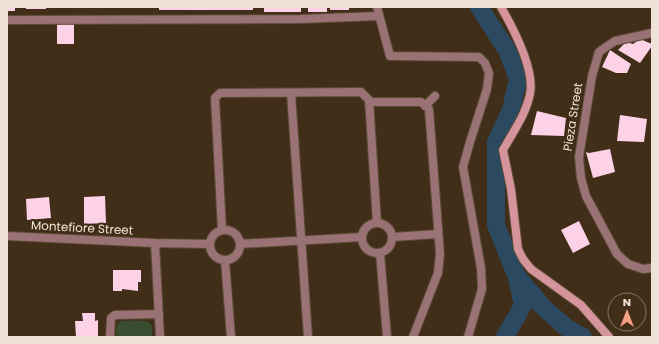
<svg xmlns="http://www.w3.org/2000/svg" width="659" height="344" viewBox="0 0 659 344" font-family="Poppins,sans-serif">
<rect width="100%" height="100%" fill="#402e18"/>
<path fill="#3a4c30" d="M 122,321 C 129,321 147,319 151,324 C 153,327 152,333 152,337 L 116,337 C 116,330 115,324 122,321 Z"/>
<g fill="none" stroke-linecap="round" stroke-linejoin="round">
<path stroke="#2c4962" stroke-width="18" d="M 479,7 L 507,50 L 518,79 L 511,110 L 496,142 L 496,225 L 516,275 L 544,308 L 568,329 L 583,337
M 505,337 L 523,305 L 517,278"/>
</g>
<path fill="#fed2e6" d="M 7,7 L 15,7 L 15,11 L 7,11 Z
M 26,7 L 46,7 L 46,9 L 26,9 Z
M 159,7 L 253,7 L 253,10 L 159,10 Z
M 264,7 L 301,7 L 301,12 L 264,12 Z
M 308,7 L 327,7 L 327,12 L 308,12 Z
M 330,7 L 349,7 L 349,10 L 330,10 Z
M 57,23 L 74,23 L 74,44 L 57,44 Z
M 640,39 L 652,44 L 652,46 L 640,63 L 618,50 L 626,42 L 633,44 Z
M 610,50 L 631,64 L 627,73 L 616,73 L 602,67 Z
M 537,111 L 566,118 L 564,136 L 531,135 Z
M 620,115 L 647,119 L 644,142 L 617,141 Z
M 610,149 L 615,172 L 593,178 L 586,152 L 589,153 Z
M 105,196 L 106,223 L 84,224 L 84,197 Z
M 49,197 L 51,218 L 27,220 L 26,199 Z
M 579,221 L 590,244 L 573,253 L 561,230 Z
M 113,270 L 141,270 L 141,282 L 138,282 L 138,291 L 122,289 L 122,291 L 113,291 Z
M 82,313 L 95,313 L 95,321 L 98,320 L 98,337 L 76,337 L 75,321 L 83,321 Z"/>
<g fill="none" stroke-linecap="round" stroke-linejoin="round">
<defs>
<path id="street" d="M 377,7 L 390,56 L 479,57 L 485,63 L 489,73 L 487,89 L 470,142 L 463,167 L 481,268 L 482,289 L 468,337
M 7,20 L 301,19 L 379,16
M 652,33 L 615,41 L 606,47 L 599,52 L 592,76 L 579,157 L 581,178 L 586,196 L 617,254 L 628,264 L 643,269 L 652,268
M 291,93 L 308,337
M 369,100 L 377,223
M 425,106 L 435,96
M362 238a15 15 0 1 1 30 0a15 15 0 1 1-30 0Z
M 222,230 L 215,98 L 220,93 L 361,92 L 371,102 L 421,102 L 429,109 L 440,254 L 438,273 L 413,337
M210 245a15 15 0 1 1 30 0a15 15 0 1 1-30 0Z
M 7,236 L 155,243 L 210,244
M 393,237 L 438,234
M 155,243 L 160,337
M 240,244 L 362,237
M 380,253 L 387,337
M 225,260 L 231,337
M 110,337 L 111,318 L 115,315 L 159,314"/>
<path id="secondary" d="M 501,7 C 513,28 535,69 530,94 C 526,114 513,132 503,150 L 511,189 L 518,249 L 523,259 L 531,269 L 581,305 L 609,337"/>
</defs>
<use href="#street" stroke="#5c4b36" stroke-width="10"/>
<use href="#secondary" stroke="#5c4b36" stroke-width="10"/>
<use href="#street" stroke="#9a7175" stroke-width="8"/>
<use href="#secondary" stroke="#d5949b" stroke-width="8"/>
</g>
<g text-anchor="middle" stroke-width="4" stroke-linejoin="round" paint-order="stroke">
<g font-size="12" fill="#eee3d6" stroke="#402e18">
<text transform="translate(573 117) rotate(-81)" y="4">Pieza Street</text>
<text transform="translate(82 228) rotate(3)" y="4">Montefiore Street</text>
</g>
</g>
<rect width="659" height="344" fill="none" stroke="#eee3d6" stroke-width="16"/>
<g transform="translate(627 312)"><circle r="19" fill="#402e18" stroke="#867664"/>
<path d="M0-3L7 15L0 10L-7 15Z" fill="#f39f83"/>
<text y="-6" font-size="11" font-weight="bold" text-anchor="middle" fill="#eee3d6">N</text>
</g>
</svg>
